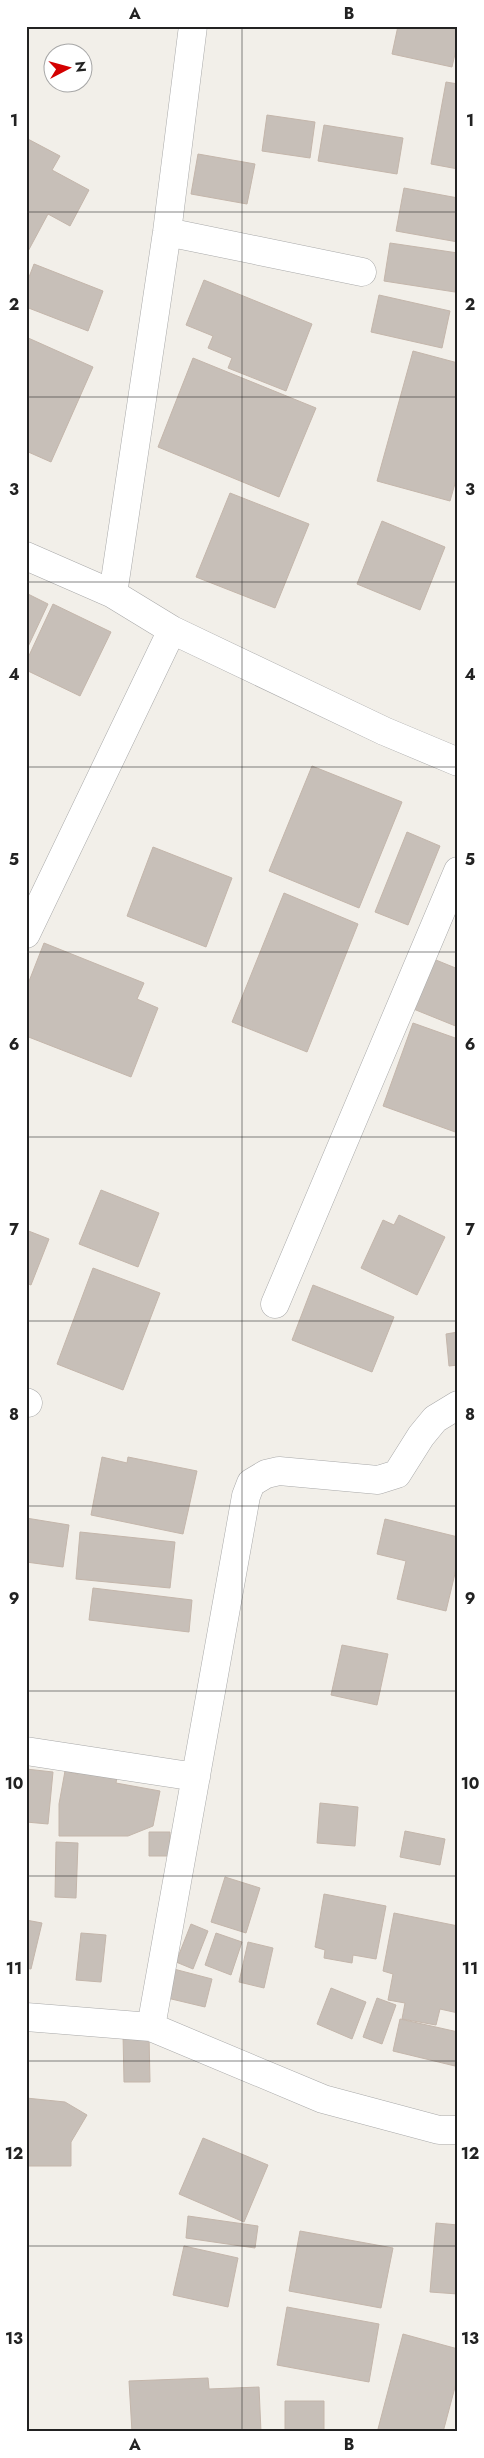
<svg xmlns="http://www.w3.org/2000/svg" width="484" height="2458" viewBox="0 0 484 2458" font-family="Jost,sans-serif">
<rect width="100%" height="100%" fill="#f2efe9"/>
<path fill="#c7bfb8" stroke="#c4b6ab" d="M 398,26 L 458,26 L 458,41 L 452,67 L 392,54 Z
M 446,82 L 458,84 L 458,169 L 431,164 Z
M 267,115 L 315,122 L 310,158 L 262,151 Z
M 324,125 L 403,138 L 397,174 L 318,161 Z
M 26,138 L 60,156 L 52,170 L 89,190 L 70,226 L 48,214 L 26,255 Z
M 198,154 L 255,164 L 247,204 L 191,194 Z
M 404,188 L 458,198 L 458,242 L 396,231 Z
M 390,243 L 458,253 L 455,292 L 384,281 Z
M 34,264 L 103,291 L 88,331 L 26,307 L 26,285 Z
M 204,280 L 312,324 L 286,391 L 228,368 L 232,358 L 208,348 L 213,336 L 186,325 Z
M 379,295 L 450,311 L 442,348 L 371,332 Z
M 26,337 L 93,367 L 51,462 L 26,451 Z
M 413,351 L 458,363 L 458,473 L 450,501 L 377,481 Z
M 193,358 L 316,408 L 279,497 L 158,447 Z
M 230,493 L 309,524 L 275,608 L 196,577 Z
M 382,521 L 445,547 L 420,610 L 357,584 Z
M 26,593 L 48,604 L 26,651 Z
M 53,604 L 111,632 L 80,696 L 26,670 L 26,662 Z
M 312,766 L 402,802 L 359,908 L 269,871 Z
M 407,832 L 440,846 L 408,925 L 375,912 Z
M 153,847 L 232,878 L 206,947 L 127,916 Z
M 284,893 L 358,924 L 307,1052 L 232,1022 Z
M 44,943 L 144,983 L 137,999 L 158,1008 L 131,1077 L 26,1036 L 26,989 Z
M 431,958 L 458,969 L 458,1027 L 411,1008 Z
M 413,1023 L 458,1039 L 458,1133 L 383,1106 Z
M 101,1190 L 159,1213 L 138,1267 L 79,1244 Z
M 399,1215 L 445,1237 L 417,1295 L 361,1268 L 383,1220 L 394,1225 Z
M 26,1230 L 49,1239 L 31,1285 L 26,1283 Z
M 93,1268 L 160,1293 L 123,1390 L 57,1364 Z
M 313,1285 L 394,1317 L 372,1372 L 292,1340 Z
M 458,1332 L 458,1365 L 449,1366 L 446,1334 Z
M 102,1457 L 127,1463 L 128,1457 L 197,1471 L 183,1534 L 91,1515 Z
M 26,1518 L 69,1525 L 63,1567 L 26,1562 Z
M 385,1519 L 458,1537 L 458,1561 L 446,1611 L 397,1599 L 406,1561 L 377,1554 Z
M 80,1532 L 175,1542 L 170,1588 L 76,1579 Z
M 93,1588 L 192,1600 L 189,1632 L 89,1620 Z
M 342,1645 L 388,1654 L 377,1705 L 331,1695 Z
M 80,1762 L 118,1770 L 116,1783 L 160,1791 L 153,1826 L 128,1836 L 59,1836 L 59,1804 L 65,1771 L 78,1774 Z
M 26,1769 L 53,1772 L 48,1824 L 26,1822 Z
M 320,1803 L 358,1807 L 355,1846 L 317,1843 Z
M 405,1831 L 445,1839 L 440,1865 L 400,1857 Z
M 149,1832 L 170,1832 L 170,1856 L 149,1856 Z
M 56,1842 L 78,1843 L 76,1898 L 55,1897 Z
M 225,1877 L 260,1888 L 246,1933 L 211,1922 Z
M 324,1894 L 386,1906 L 376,1959 L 353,1955 L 352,1963 L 324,1958 L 325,1950 L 315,1947 Z
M 394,1913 L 458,1926 L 458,2013 L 440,2009 L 436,2025 L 402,2019 L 405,2003 L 388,2000 L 393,1974 L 383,1971 Z
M 26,1920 L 42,1923 L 31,1969 L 26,1968 Z
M 191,1924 L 208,1931 L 193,1969 L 176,1962 Z
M 81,1933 L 106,1935 L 101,1982 L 76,1980 Z
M 216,1933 L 242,1942 L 231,1975 L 205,1965 Z
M 248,1942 L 273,1948 L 264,1988 L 239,1982 Z
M 170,1968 L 212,1979 L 205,2007 L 163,1997 Z
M 331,1988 L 366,2002 L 352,2039 L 317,2024 Z
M 377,1998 L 396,2005 L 382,2044 L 363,2037 Z
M 400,2019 L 458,2032 L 455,2066 L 393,2051 Z
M 123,2034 L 149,2035 L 150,2082 L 124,2082 Z
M 26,2098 L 65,2102 L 87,2115 L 71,2142 L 71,2166 L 26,2166 Z
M 203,2138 L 268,2165 L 244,2222 L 179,2194 Z
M 188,2216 L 258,2226 L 255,2248 L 186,2238 Z
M 436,2223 L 458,2225 L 458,2294 L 430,2292 Z
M 300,2231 L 393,2248 L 381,2308 L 289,2291 Z
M 184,2246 L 238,2258 L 228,2307 L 173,2295 Z
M 287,2307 L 379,2324 L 369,2382 L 277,2365 Z
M 403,2334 L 458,2349 L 458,2376 L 443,2432 L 388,2432 L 378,2429 Z
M 208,2378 L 209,2389 L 259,2387 L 261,2432 L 132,2432 L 129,2381 Z
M 285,2401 L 324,2401 L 324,2431 L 285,2430 Z"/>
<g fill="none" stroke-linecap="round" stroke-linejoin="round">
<defs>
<path id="minor" d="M 167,232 L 362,272
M 26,556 L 113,594 L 172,630 L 384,731 L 458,762
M 113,594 L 167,232 L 193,26
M 26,934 L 172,630
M 275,1304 L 458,871
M 26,1402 L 28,1403
M 26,1751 L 196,1777
M 26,2017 L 151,2027 L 323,2099 L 439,2130 L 458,2130
M 151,2027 L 246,1496 L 251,1483 L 266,1474 L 279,1471 L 378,1480 L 397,1474 L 421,1436 L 435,1419 L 458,1405"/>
</defs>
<use href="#minor" stroke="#a9a9a9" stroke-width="29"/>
<use href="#minor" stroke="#fff" stroke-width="28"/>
</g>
<path fill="none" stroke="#222" stroke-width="1" stroke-opacity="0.55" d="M 242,26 L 242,2432M 26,212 L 458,212M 26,397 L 458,397M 26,582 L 458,582M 26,767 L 458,767M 26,952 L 458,952M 26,1137 L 458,1137M 26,1321 L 458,1321M 26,1506 L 458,1506M 26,1691 L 458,1691M 26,1876 L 458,1876M 26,2061 L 458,2061M 26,2246 L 458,2246"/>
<rect width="484" height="2458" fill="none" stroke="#ffffff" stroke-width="55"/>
<g transform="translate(68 68) rotate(84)"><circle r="24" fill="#ffffff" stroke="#a7a7a7"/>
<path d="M0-4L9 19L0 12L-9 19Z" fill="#d40000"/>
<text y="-8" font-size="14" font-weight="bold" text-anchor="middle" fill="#222222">N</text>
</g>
<rect x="28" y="28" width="428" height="2402" fill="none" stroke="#222" stroke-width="2"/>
<g font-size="16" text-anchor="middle" font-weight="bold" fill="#222">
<text x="135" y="19">A</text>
<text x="349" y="19">B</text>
<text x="14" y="126">1</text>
<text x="470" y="126">1</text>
<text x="14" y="310">2</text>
<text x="470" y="310">2</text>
<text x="14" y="495">3</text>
<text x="470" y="495">3</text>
<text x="14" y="680">4</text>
<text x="470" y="680">4</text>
<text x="14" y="865">5</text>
<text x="470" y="865">5</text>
<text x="14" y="1050">6</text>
<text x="470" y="1050">6</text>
<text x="14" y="1235">7</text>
<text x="470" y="1235">7</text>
<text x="14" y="1420">8</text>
<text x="470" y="1420">8</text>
<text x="14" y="1604">9</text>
<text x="470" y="1604">9</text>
<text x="14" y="1789">10</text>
<text x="470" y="1789">10</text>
<text x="14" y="1974">11</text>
<text x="470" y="1974">11</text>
<text x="14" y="2159">12</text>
<text x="470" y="2159">12</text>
<text x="14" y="2344">13</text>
<text x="470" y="2344">13</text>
<text x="135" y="2450">A</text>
<text x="349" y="2450">B</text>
</g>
</svg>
